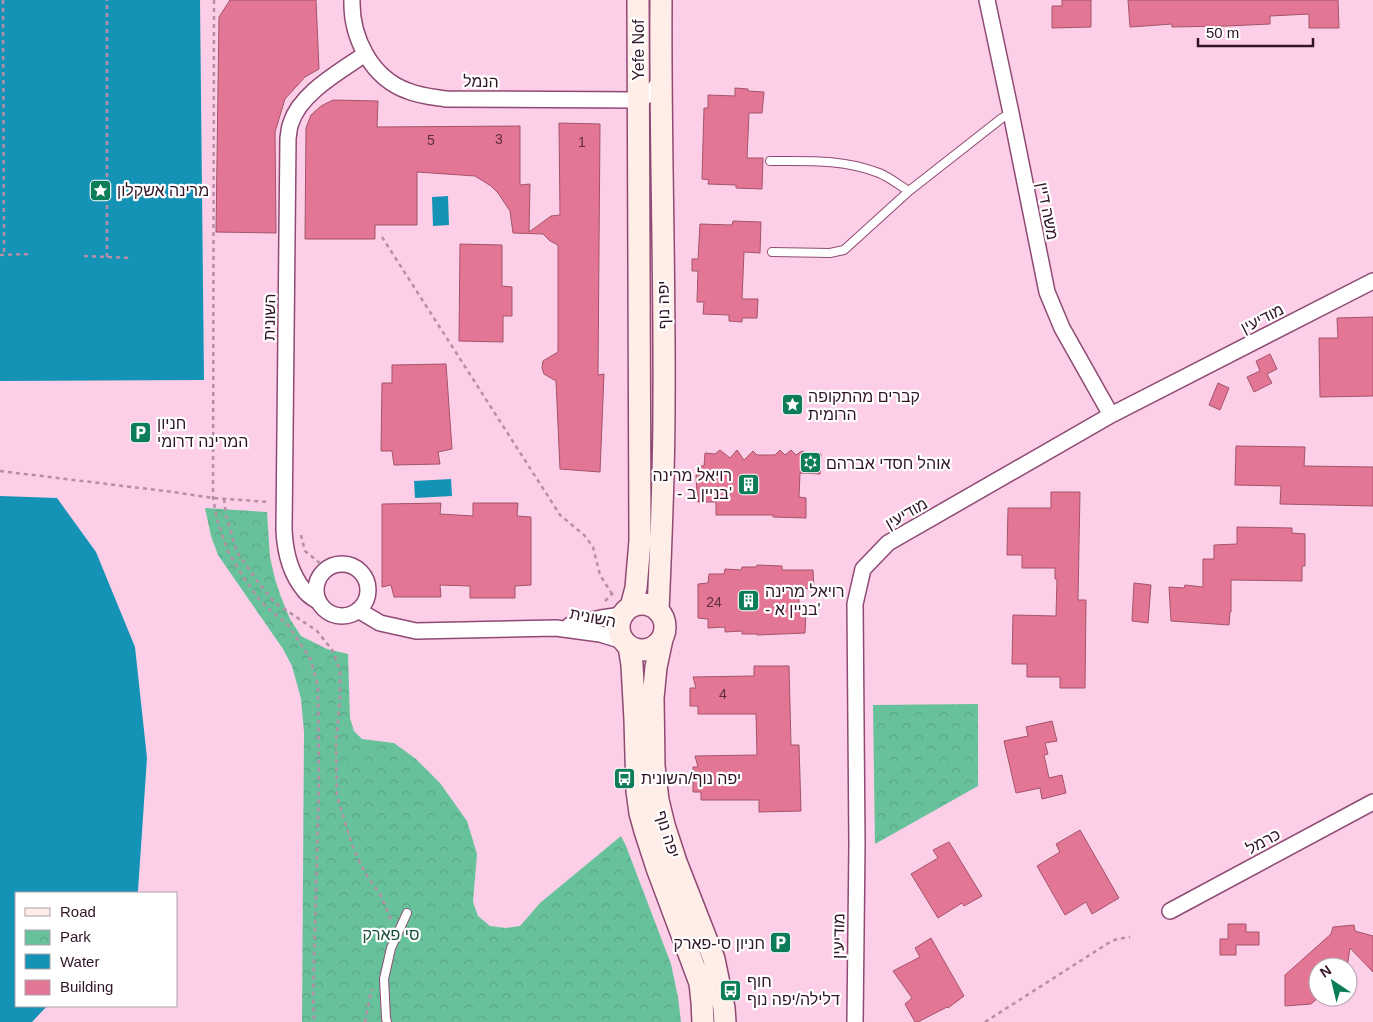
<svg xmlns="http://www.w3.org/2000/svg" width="1373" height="1022" viewBox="0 0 1373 1022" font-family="Arial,'Noto Sans Hebrew',sans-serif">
<defs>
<pattern id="park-crowns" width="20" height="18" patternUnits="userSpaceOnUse" patternTransform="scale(1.25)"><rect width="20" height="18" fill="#67c29b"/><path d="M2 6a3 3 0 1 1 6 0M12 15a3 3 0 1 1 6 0" fill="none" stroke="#5aa686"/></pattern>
</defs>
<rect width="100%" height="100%" fill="#fdcee8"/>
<path fill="url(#park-crowns)" d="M 205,508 L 267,512 L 270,557 L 275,579 L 281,597 L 290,619 L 301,636 L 327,649 L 348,654 L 350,718 L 354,731 L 362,739 L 394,743 L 416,759 L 440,783 L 467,821 L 477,854 L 473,902 L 478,916 L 490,926 L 506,928 L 520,926 L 540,903 L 621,836 L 626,846 L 671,964 L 678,997 L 681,1022 L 302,1022 L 304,732 L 301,699 L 292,666 L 283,649 L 218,555 L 211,536 Z
M 978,704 L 978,786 L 875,844 L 873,705 Z"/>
<path fill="#1593b6" d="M 0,0 L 200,0 L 204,380 L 0,381 Z
M 448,196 L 449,225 L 433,226 L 432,197 Z
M 451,479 L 452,496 L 415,498 L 414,481 Z
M 0,496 L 57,498 L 96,552 L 135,647 L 147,758 L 138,891 L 136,893 L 16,893 L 16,1006 L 47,1006 L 32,1022 L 0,1022 Z"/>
<path fill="#e47695" stroke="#a25469" d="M 230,0 L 316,0 L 319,69 L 305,77 L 285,99 L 275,132 L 276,233 L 216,232 L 219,17 Z
M 1062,0 L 1091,0 L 1091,27 L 1052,28 L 1052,6 L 1062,6 Z
M 1128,0 L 1338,0 L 1339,28 L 1309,28 L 1309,14 L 1270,16 L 1270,24 L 1226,26 L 1172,27 L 1172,24 L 1130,27 Z
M 735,88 L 748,89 L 748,91 L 764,92 L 762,113 L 749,113 L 747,158 L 763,158 L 762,189 L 736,188 L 736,185 L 708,184 L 709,180 L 702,179 L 704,108 L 708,108 L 708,95 L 735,96 Z
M 333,100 L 378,101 L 377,127 L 520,126 L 520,185 L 530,184 L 529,232 L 551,216 L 560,215 L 559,123 L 600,124 L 598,375 L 604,374 L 600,472 L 560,469 L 556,381 L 544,374 L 542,368 L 543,361 L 558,352 L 558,245 L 550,241 L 543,234 L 513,233 L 510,211 L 498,193 L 491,186 L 475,176 L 417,172 L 417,225 L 375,225 L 375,239 L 305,239 L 306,128 L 311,115 L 321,106 Z
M 733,221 L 761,222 L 760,253 L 744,252 L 742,299 L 758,299 L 757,318 L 742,318 L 742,322 L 729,321 L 729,315 L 703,314 L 704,302 L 697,302 L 698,271 L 692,271 L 692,259 L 698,259 L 700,224 L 732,225 Z
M 460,244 L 502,245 L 502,286 L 512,287 L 512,316 L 503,316 L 503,342 L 459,341 Z
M 1373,317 L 1373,396 L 1320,397 L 1319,338 L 1338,338 L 1337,318 Z
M 1270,354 L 1277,369 L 1267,374 L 1272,383 L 1254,392 L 1247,377 L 1260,371 L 1256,361 Z
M 446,364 L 452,449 L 438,452 L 440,464 L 394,465 L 392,451 L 381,451 L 382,383 L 392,383 L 392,365 Z
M 1218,383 L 1229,388 L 1220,410 L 1209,405 Z
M 1236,446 L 1305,447 L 1304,466 L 1373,467 L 1373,506 L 1280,504 L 1281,486 L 1235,485 Z
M 720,450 L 730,458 L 737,450 L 744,460 L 753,451 L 757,455 L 775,455 L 780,450 L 785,455 L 791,450 L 796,455 L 802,451 L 805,453 L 821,454 L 820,474 L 800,473 L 799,497 L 806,498 L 806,518 L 773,517 L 773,515 L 716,515 L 716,502 L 698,502 L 698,493 L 697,493 L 696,475 L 698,475 L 698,466 L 704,466 L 705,453 L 715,454 Z
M 1051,492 L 1080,492 L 1078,600 L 1086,600 L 1085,688 L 1060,688 L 1060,677 L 1027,677 L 1027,664 L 1012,664 L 1013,615 L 1056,616 L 1057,579 L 1055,579 L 1055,568 L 1022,568 L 1022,555 L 1007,555 L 1008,508 L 1051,508 Z
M 441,503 L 440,514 L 473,516 L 473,503 L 518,503 L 517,516 L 531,517 L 531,585 L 515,586 L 515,598 L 470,598 L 470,586 L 440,585 L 441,597 L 394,597 L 391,585 L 382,587 L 382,504 Z
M 1237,527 L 1292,528 L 1292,533 L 1305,534 L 1305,566 L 1302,566 L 1302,581 L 1231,580 L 1231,612 L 1230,612 L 1229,625 L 1171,621 L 1169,587 L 1184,588 L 1185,585 L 1203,587 L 1203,559 L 1214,559 L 1214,545 L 1237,544 Z
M 757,565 L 782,566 L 782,570 L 813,570 L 814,589 L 799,588 L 799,612 L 806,612 L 805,633 L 757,635 L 757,634 L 742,634 L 742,631 L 725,632 L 725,627 L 708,628 L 708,619 L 698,618 L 698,584 L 708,583 L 709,574 L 724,574 L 725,569 L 741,570 L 742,567 L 756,567 Z
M 1134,583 L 1151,585 L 1148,623 L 1132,621 Z
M 754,666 L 789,666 L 791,745 L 799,745 L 801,811 L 759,812 L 759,800 L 701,800 L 701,792 L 693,792 L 693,767 L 698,767 L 695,756 L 757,755 L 756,714 L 698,714 L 698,706 L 690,706 L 690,688 L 696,688 L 693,677 L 754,676 Z
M 1052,721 L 1057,741 L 1045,743 L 1048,754 L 1044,755 L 1049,778 L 1062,775 L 1066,793 L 1042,799 L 1040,788 L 1016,793 L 1004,741 L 1028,736 L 1026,727 Z
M 1080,830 L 1119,898 L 1092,914 L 1086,902 L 1065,915 L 1037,866 L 1060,852 L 1056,844 Z
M 949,842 L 982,896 L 964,906 L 962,903 L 938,918 L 911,874 L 938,858 L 933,850 Z
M 1228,924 L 1246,924 L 1246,932 L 1259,932 L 1259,945 L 1236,945 L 1236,955 L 1220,955 L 1220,939 L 1228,939 Z
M 1354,925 L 1355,931 L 1373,936 L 1373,972 L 1350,948 L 1347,967 L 1318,967 L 1318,998 L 1311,1004 L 1285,1006 L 1285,975 L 1331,934 L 1333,927 Z
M 931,938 L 964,996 L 948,1008 L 947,1007 L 918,1022 L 915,1022 L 905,1004 L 912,998 L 893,971 L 920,957 L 915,948 Z"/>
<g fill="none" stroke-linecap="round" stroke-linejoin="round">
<defs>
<path id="lane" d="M 770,161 C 807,161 844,159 879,173 C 889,177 899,185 909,191
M 772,252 L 830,253 L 844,250 L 909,191 L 1002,118 L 1011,113
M 387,1022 L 386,1018 L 384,979 L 391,948 L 407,913"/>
<path id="street" d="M 352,0 C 351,37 371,78 408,91 C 420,96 433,97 446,99 L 638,100 C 649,96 654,90 660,81
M 987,0 L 1011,113 L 1047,292 L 1062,328 L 1111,415
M316 590a26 26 0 1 1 52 0a26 26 0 1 1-52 0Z
M 319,602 C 314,599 307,595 304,590 C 290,573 285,552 284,530 L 288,138 C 289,133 289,127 291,123 C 300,93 341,71 365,54
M 358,610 L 380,623 L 416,631 L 556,628 L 600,634 L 623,641
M 570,625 L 601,618 L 622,615
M 1170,911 L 1373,802
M 855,1022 L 857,844 L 855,604 L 863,569 L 888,543 L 1111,415 L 1373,281"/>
<path id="secondary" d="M619 627a23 23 0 1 1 46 0a23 23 0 1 1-46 0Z
M 631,607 L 636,588 L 640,541 L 638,0
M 658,611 C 661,543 664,474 664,406 C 665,271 660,135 661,0
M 662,639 L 656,667 L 653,698 L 654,766 L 658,800 L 664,825 L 676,862 L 714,959 L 724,1008 L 725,1022
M 629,646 L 632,665 L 635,720 L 637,791 L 640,813 L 645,831 L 657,868 L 700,983 L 702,1002 L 703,1022"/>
</defs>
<use href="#lane" stroke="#8e4a74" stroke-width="10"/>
<use href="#street" stroke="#8e4a74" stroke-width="18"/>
<use href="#secondary" stroke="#8e4a74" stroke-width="24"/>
<path stroke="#b68ea5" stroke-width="2.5" stroke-dasharray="4 4" stroke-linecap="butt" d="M 3,0 L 4,255
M 214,0 L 213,498 L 217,519 L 228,552 L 244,578 L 261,602 L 288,625 L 310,658 L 318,686 L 319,783 L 313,995 L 314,1022
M 382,237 L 560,515 L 584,535 L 593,547 L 600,575 L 612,594
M 0,255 L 29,254
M 84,256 L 132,258
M 107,257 L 107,0
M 0,471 L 173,492 L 213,498 L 269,502
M 224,499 L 226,515 L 237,552 L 258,582 L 274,602 L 317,631 L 333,651 L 340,671 L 340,697 L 336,743 L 337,796 L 352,845 L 364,871 L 381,896 L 391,920
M 301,535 L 305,551 L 327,569
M 605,601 L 613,593
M 365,1022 L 370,997 L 372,989
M 985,1022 L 1110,942 L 1117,939 L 1130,937"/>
<use href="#lane" stroke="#fff" stroke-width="8"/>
<use href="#street" stroke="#fff" stroke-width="15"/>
<use href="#secondary" stroke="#ffeee7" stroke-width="21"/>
</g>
<defs>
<symbol id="sight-square" viewBox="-11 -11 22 22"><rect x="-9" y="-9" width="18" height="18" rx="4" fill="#0d7c58" stroke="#fff"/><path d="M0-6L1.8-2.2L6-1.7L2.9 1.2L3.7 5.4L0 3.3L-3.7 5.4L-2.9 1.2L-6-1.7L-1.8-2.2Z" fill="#fff"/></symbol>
<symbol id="parking-square" viewBox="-11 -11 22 22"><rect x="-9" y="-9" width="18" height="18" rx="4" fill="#0d7c58" stroke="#fff"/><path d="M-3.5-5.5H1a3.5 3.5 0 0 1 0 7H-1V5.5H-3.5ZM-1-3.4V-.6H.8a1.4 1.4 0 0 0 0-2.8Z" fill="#fff"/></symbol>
<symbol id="synagogue-square" viewBox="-11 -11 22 22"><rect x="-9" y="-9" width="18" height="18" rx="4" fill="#0d7c58" stroke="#fff"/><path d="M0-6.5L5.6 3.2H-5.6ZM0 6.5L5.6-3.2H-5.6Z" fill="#fff"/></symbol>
<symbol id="building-square" viewBox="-11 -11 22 22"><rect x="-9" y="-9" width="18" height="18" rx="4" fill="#0d7c58" stroke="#fff"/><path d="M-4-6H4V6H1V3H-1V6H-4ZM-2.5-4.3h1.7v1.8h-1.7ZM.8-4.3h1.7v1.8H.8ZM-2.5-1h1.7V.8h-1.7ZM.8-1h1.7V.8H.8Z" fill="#fff"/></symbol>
<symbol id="bus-square" viewBox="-11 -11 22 22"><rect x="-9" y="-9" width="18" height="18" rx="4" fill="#0d7c58" stroke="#fff"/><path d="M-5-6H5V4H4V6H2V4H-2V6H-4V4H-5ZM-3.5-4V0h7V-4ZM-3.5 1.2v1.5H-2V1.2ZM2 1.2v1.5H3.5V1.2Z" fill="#fff"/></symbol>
</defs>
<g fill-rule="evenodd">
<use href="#sight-square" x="88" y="178" width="25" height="25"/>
<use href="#sight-square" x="780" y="392" width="25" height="25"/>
<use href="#parking-square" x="128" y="420" width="25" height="25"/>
<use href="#synagogue-square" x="798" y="450" width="25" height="25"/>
<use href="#building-square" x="736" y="472" width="25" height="25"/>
<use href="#building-square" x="736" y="588" width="25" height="25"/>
<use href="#bus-square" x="612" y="766" width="25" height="25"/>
<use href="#parking-square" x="768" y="930" width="25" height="25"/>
<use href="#bus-square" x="718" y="978" width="25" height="25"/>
</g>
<g text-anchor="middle" stroke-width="4.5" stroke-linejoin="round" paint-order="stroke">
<g font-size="14" fill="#5e2d42">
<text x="499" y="144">3</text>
<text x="431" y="145">5</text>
<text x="582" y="147">1</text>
<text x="714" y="607">24</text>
<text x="723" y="699">4</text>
</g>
<g font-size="16" fill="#311527" stroke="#fff">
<text transform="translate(638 50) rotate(-90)" y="6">Yefe Nof</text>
<text transform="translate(481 81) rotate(1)" y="6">הנמל</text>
<text transform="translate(1048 211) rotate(79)" y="6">משה דיין</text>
<text transform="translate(663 305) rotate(-91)" y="6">יפה נוף</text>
<text transform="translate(269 317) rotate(-89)" y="6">השונית</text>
<text transform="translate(1262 318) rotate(-27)" y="6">מודיעין</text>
<text transform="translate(906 513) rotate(-30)" y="6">מודיעין</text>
<text transform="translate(593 617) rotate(11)" y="6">השונית</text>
<text transform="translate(668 834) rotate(73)" y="6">יפה נוף</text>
<text transform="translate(1263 841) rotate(-28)" y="6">כרמל</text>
<text transform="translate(838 936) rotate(-89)" y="6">מודיעין</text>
</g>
<g font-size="16" fill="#311527" stroke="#fff" text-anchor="start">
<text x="117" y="196">מרינה אשקלון</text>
<text x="808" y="402">קברים מהתקופה<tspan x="808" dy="18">הרומית</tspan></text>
<text x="157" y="429">חניון<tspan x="157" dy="18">המרינה דרומי</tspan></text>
<text x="826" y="469">אוהל חסדי אברהם</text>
<text x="732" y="481" text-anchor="end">רויאל מרינה<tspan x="732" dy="18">- בניין ב'</tspan></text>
<text x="765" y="597">רויאל מרינה<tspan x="765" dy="18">- בניין א'</tspan></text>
<text x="641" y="784">יפה נוף/השונית</text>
<text x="765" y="949" text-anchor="end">חניון סי-פארק</text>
<text x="747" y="987">חוף<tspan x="747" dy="18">דלילה/יפה נוף</tspan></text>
</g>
<g font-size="16" fill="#174d38" stroke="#fff">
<text x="391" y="940">סי פארק</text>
</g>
</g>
<rect x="15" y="892" width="162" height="115" fill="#ffffff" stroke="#ada1a9"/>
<rect x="25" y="908" width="25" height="8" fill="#ffeee7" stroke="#ada1a9"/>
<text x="60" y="917" font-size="15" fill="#311527">Road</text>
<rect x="25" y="930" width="25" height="15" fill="url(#park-crowns)" stroke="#ada1a9"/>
<text x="60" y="942" font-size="15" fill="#311527">Park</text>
<rect x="25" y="954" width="25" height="15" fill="#1593b6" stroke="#ada1a9"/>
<text x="60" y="967" font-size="15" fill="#311527">Water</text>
<rect x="25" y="980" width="25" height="15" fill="#e47695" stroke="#ada1a9"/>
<text x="60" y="992" font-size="15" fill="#311527">Building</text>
<g transform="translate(1333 982) rotate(325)"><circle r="24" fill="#ffffff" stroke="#ada1a9"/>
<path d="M0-4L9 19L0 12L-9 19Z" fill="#0d7c58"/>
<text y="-8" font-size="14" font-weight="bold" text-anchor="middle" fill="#311527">N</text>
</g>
<path d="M1198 38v8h115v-8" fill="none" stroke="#311527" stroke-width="2.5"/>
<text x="1206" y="38" font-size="15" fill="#311527" stroke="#ffffff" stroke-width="4" paint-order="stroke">50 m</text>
</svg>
